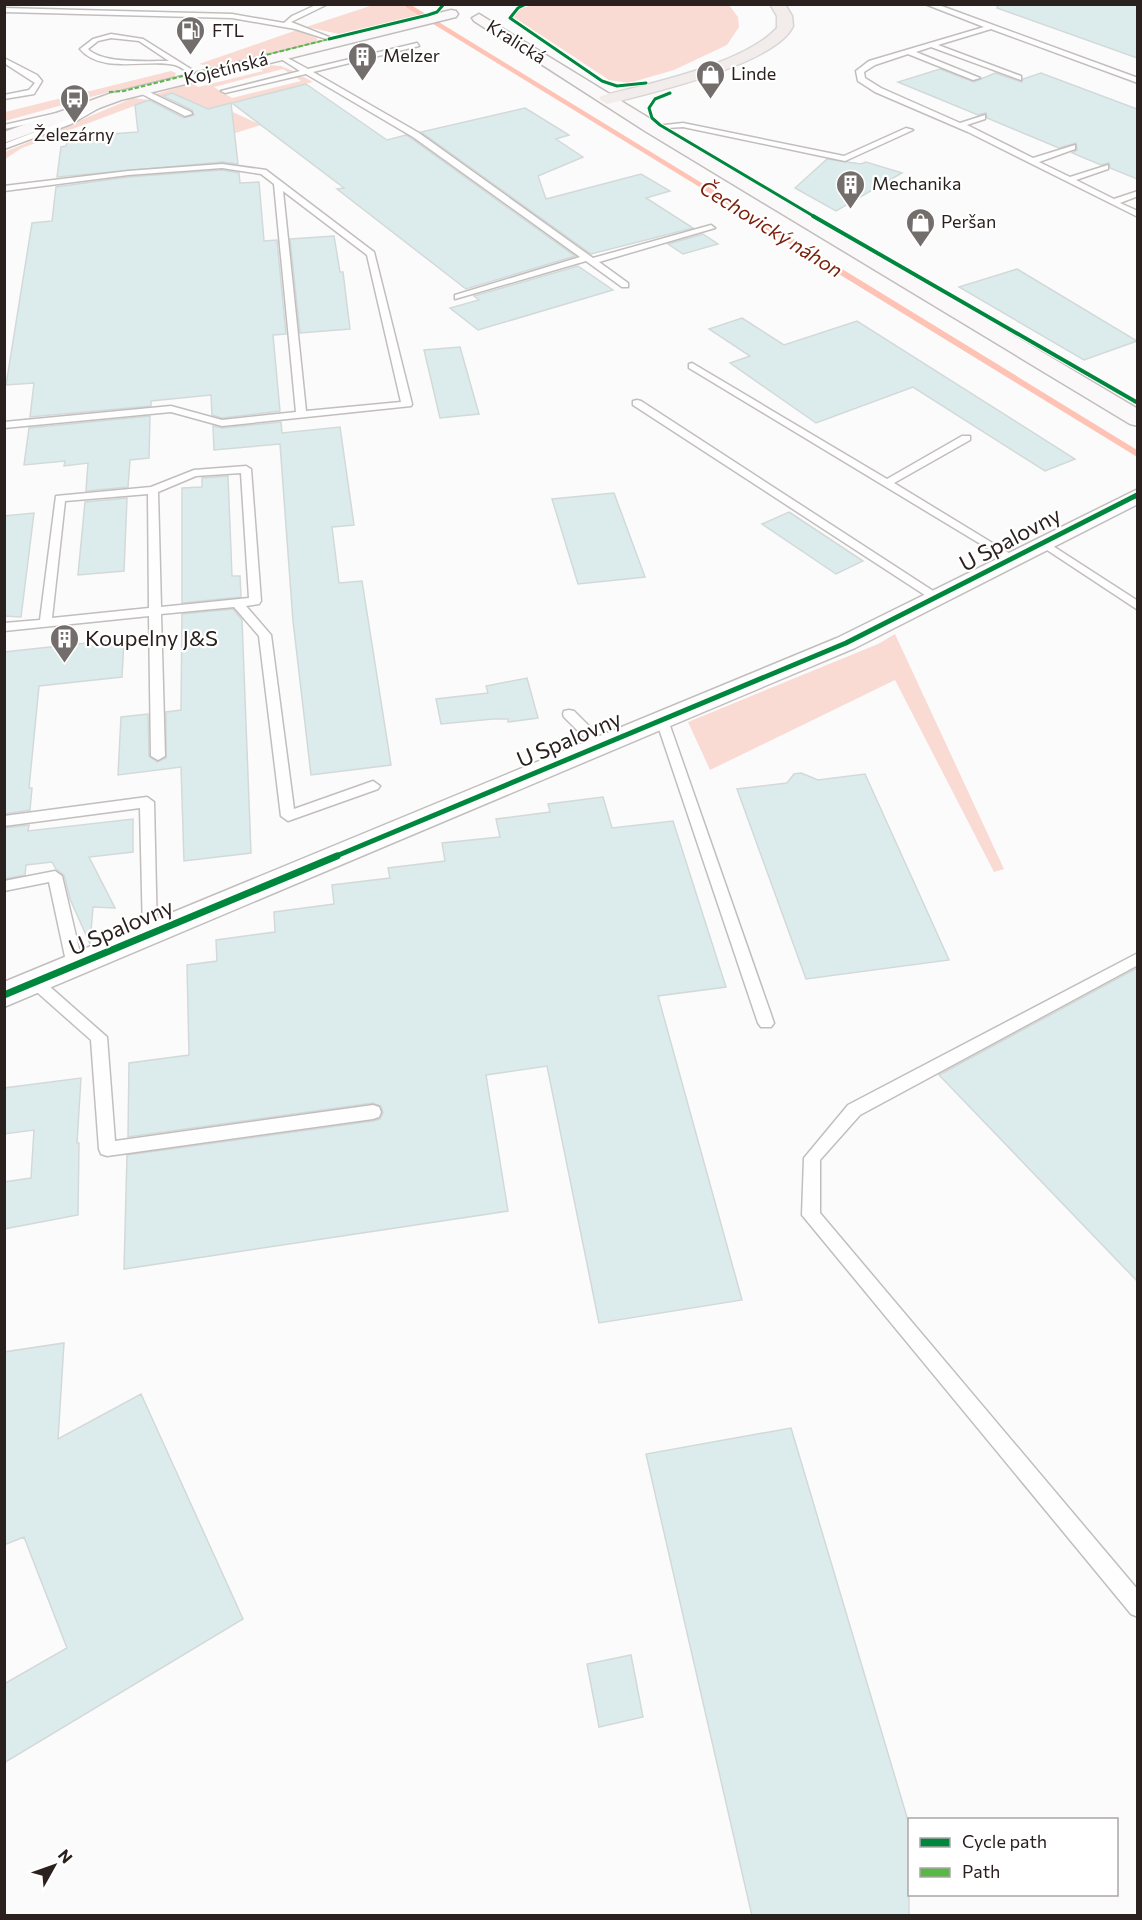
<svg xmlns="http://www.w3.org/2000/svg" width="1142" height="1920" viewBox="0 0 1142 1920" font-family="Commissioner,sans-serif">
<rect width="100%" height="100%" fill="#fbfbfb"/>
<path fill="#f9dbd4" d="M 373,5 L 401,5 L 420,15 L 339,34 L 306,27 Z
M 535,5 L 729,5 L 738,17 L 739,27 L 727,45 L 674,70 L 629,83 L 609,80 L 512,16 L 520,8 Z
M 297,30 L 317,38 L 318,43 L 218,68 L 199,64 Z
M 267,65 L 281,66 L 293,71 L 289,73 L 283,69 L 214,87 L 232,98 L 301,81 L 296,77 L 304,77 L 313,82 L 224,105 L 222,107 L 261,125 L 226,136 L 212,111 L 172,93 L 160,97 L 156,94 L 192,83 L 198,87 L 263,71 L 258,67 Z
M 171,71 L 176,73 L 174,78 L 109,92 L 5,121 L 5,112 Z
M 133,98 L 150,100 L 22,148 L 5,159 L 5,152 Z
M 895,634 L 1004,869 L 994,872 L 895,680 L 710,770 L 688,722 L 878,644 Z"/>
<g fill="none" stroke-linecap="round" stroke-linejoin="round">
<path stroke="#fec3b5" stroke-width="4.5" d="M 405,4 L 753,217"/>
<path stroke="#fec3b5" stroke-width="6" d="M 750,216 L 1138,454"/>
</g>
<path fill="#dcecec" stroke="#d3d9d9" stroke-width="1.5" d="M 998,4 L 1137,4 L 1137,58 L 997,8 Z
M 940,69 L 974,82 L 995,73 L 1022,82 L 1023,79 L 1041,73 L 1137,109 L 1137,179 L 1110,168 L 1109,163 L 1101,165 L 1072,153 L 1077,150 L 1076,143 L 1059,148 L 987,118 L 986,113 L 978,115 L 898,82 Z
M 306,84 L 387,140 L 406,135 L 412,139 L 575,256 L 466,289 L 337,189 L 344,188 L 232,103 Z
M 172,93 L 208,109 L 231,103 L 238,164 L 222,162 L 57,177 L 61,147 L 66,146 L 68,137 L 138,132 L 135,105 L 149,100 L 184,118 L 194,115 L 192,110 L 163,96 Z
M 525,108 L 569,135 L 556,139 L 583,157 L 538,176 L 546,199 L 641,174 L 670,191 L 646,198 L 693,228 L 591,254 L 421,132 Z
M 827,159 L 861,164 L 866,162 L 902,173 L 836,211 L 795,188 Z
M 222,170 L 239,173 L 240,183 L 259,182 L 264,241 L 277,240 L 286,334 L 273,335 L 280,411 L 222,418 L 212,415 L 211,395 L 151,401 L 151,406 L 30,417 L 34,383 L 6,385 L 32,223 L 52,221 L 56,187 L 128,177 Z
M 703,234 L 718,244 L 683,254 L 668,244 Z
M 334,236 L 340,272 L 343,272 L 350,329 L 300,333 L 290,239 Z
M 578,266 L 613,290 L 478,330 L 450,308 L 479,300 L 474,296 Z
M 1017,269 L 1137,341 L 1084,360 L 959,287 Z
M 742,318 L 784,345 L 857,321 L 1075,459 L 1045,471 L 913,387 L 816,423 L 730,363 L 750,356 L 709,329 Z
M 460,347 L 479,414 L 440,418 L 424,350 Z
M 150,416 L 149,458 L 130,460 L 128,487 L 86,491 L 88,463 L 64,466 L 65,461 L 24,465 L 29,428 Z
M 281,422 L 282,433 L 340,427 L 354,525 L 332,527 L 339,583 L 362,581 L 391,765 L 311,775 L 293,621 L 280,444 L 214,450 L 213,426 L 222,428 Z
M 228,476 L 232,576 L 240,576 L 241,597 L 182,603 L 182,488 L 202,487 L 202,478 Z
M 614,493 L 645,577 L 578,584 L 552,499 Z
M 127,498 L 124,571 L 78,575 L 85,502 Z
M 789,512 L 863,561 L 836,574 L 762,524 Z
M 34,513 L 21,617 L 4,616 L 4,516 Z
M 233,609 L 242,620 L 251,853 L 184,861 L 181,767 L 118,775 L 121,717 L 148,714 L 149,756 L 157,762 L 166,758 L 166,712 L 181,710 L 182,614 Z
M 124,639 L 122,677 L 39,686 L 29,788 L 32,788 L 30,810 L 4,814 L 4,652 Z
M 527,678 L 538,718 L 508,722 L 508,719 L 493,719 L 441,724 L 436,699 L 488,693 L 486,686 Z
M 801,773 L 818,780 L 865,774 L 949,960 L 806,979 L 737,789 L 787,783 L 794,774 Z
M 603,797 L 612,828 L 673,821 L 726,987 L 658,996 L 742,1300 L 599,1323 L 547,1066 L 486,1075 L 508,1211 L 124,1269 L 127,1155 L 373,1121 L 380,1119 L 383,1113 L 381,1106 L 373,1103 L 128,1137 L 129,1063 L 189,1055 L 187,965 L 217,961 L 216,940 L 275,932 L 274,912 L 334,904 L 332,885 L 390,878 L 388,868 L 445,861 L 442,843 L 500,837 L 496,819 L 550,812 L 548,804 Z
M 133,819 L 133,852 L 89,857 L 115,908 L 93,907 L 90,944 L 70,899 L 64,875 L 56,869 L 52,862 L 26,865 L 25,875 L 4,879 L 4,828 L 29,825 L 28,831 Z
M 1137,968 L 1137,1281 L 939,1075 Z
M 81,1078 L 77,1143 L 79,1143 L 78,1215 L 4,1229 L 4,1182 L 31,1178 L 34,1130 L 4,1134 L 4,1088 Z
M 64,1343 L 58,1439 L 141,1394 L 243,1619 L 4,1763 L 4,1684 L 67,1648 L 24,1537 L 4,1545 L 4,1352 Z
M 791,1428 L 909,1824 L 909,1916 L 752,1916 L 646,1454 Z
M 631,1655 L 643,1717 L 599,1727 L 587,1664 Z"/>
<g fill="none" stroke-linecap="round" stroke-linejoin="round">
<defs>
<path id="lane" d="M 318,4 L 328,4 L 291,22 L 339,41 L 339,43 L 295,29 L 232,18 L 4,12 L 4,8 L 232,14 L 284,23 L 292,16 Z
M 925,4 L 936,4 L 1138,78 L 1138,83 L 991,29 L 938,45 L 1021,76 L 1021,80 L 931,47 L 916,52 L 980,78 L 973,80 L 908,54 L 875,65 L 864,72 L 865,78 L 881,88 L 960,123 L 985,115 L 985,119 L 967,125 L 1033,158 L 1075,145 L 1075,149 L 1039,162 L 1070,177 L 1108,165 L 1108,169 L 1076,180 L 1114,199 L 1138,191 L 1138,196 L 1120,203 L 1138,211 L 1138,217 L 968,132 L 875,92 L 858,81 L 856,71 L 869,61 L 984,27 Z
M 111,34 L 143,39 L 202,76 L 195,78 C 190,74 182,67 175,65 C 149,58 102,75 80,49 L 93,39 ZM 111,38 L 139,41 L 169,61 C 149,61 102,64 88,49 L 98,41 Z
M 417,43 L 419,46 L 313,72 L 419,133 L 593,258 L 711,225 L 715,228 L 599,262 L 628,283 L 628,287 L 622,287 L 586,261 L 455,299 L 455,295 L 580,257 L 413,137 L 306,74 L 225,93 L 221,91 L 300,71 L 278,57 L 280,54 L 308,69 Z
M 4,58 L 37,75 L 42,81 L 34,94 L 4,99 L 4,95 L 29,90 L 35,83 L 4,63 Z
M 141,88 L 191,112 L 192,114 L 185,116 L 138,92 Z
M 97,103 L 104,105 L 71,124 L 4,149 L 4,144 L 65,120 Z
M 57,113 L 60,117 L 4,129 L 4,125 Z
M 683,123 L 844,156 L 906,128 L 913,130 L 845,161 L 683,127 L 651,129 L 647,127 Z
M 222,164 L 266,170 L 374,252 L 412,404 L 411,406 L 222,426 L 171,412 L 4,428 L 4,422 L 171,406 L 222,420 L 296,412 L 274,184 L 261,174 L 222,168 L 128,175 L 4,191 L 4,186 L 128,171 ZM 283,191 L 367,255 L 401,402 L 306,411 Z
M 692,363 L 887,479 L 962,436 L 970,436 L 970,440 L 894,483 L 1017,558 L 1011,561 L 1007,560 L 689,368 L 689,364 Z
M 637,400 L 641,401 L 944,598 L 938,602 L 934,601 L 633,405 L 633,401 Z
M 246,466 L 251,469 L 261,601 L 259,604 L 246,606 L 271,635 L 294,809 L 373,781 L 380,786 L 378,789 L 288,821 L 281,816 L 259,636 L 234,607 L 161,614 L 165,756 L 158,760 L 151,756 L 149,616 L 4,631 L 4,623 L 40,620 L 56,496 L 151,487 L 194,470 ZM 241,473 L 249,598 L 161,607 L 158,492 L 196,476 ZM 148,494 L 149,608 L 52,618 L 65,501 Z
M 1042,539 L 1138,601 L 1138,610 L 1038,544 L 1038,540 Z
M 569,710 L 574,711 L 606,743 L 608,746 L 606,749 L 596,749 L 564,717 L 563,714 L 564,711 Z
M 662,716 L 668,720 L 774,1023 L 771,1027 L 761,1027 L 758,1023 L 656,720 Z
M 147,797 L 154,802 L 157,934 L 150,939 L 143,934 L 140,808 L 4,826 L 4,816 Z
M 55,871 L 62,876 L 83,966 L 80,970 L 70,970 L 67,966 L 49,882 L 4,891 L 4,881 Z
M 1138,953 L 1138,965 L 860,1115 L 820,1160 L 820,1213 L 1138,1590 L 1138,1617 L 1131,1614 L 802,1215 L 804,1158 L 848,1105 Z
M 35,976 L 40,978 L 107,1037 L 115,1141 L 373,1105 L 379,1107 L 381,1112 L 379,1117 L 373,1119 L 107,1156 L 101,1154 L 99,1149 L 91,1040 L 30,986 L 27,982 L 30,978 Z"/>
<path id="street" d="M 1138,489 L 1138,504 L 855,648 L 4,1007 L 4,982 L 837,638 Z"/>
<path id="secondary" d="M 451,10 L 456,11 L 458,14 L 456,17 L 121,100 L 4,143 L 4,132 L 109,94 Z
M 479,14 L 657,123 L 1138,409 L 1138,426 L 1130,424 L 645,131 L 474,21 L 472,18 Z"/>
<path id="highway" d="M 770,4 L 785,4 L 792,16 L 793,26 C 777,64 647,94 607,104 L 599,99 L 601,96 C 649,84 744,64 777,28 L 777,16 Z"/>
</defs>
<use href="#lane" stroke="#c2bebd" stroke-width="3"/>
<use href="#street" stroke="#c2bebd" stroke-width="3"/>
<use href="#secondary" stroke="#c2bebd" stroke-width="3"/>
<use href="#highway" stroke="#d7d5d5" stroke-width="3"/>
<use href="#lane" fill="#fefefe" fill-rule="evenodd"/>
<use href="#street" fill="#fefefe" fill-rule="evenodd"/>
<use href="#secondary" fill="#faf8f8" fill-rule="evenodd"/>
<use href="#highway" fill="#f2ecea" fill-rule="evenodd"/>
<path stroke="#58b947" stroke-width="2" stroke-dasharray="4.5 2" stroke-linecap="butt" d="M 109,92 L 124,91 L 329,39"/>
<defs>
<path id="cycleway-far3" d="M 526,4 L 518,8 L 510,18 L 602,81 L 617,86 L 646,83
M 329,39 L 428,15 L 437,12 L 444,4
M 670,93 L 655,99 L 649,108 L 652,118 L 660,125 L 815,217"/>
<path id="cycleway-far2" d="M 813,216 L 1138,403
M 1134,497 L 1138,495"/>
<path id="cycleway-far1" d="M 334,857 L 846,643 L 1137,495"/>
<path id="cycleway" d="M 4,995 L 337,856"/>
</defs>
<use href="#cycleway-far3" stroke="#fff" stroke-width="4.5"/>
<use href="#cycleway-far2" stroke="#fff" stroke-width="6"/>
<use href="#cycleway-far1" stroke="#fff" stroke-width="8"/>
<use href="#cycleway" stroke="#fff" stroke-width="10"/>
<use href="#cycleway-far3" stroke="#00873e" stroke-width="3"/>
<use href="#cycleway-far2" stroke="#00873e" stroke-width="4"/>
<use href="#cycleway-far1" stroke="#00873e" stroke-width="5"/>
<use href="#cycleway" stroke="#00873e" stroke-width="7"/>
</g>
<defs>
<symbol id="fuel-pin" viewBox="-11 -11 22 30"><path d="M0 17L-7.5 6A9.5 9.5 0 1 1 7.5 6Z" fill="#736d6b" stroke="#fff"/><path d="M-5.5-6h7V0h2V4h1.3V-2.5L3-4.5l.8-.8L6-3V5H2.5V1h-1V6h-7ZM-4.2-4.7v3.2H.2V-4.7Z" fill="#fff"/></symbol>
<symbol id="building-pin" viewBox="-11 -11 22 30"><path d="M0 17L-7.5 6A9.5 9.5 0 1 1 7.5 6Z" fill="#736d6b" stroke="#fff"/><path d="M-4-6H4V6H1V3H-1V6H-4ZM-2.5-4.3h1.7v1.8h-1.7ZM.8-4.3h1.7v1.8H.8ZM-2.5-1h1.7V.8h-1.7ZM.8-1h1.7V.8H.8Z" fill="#fff"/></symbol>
<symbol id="shop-pin" viewBox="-11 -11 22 30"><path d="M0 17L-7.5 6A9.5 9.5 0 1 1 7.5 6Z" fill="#736d6b" stroke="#fff"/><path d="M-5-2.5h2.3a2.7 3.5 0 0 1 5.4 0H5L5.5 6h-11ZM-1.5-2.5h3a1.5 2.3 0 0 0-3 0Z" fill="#fff"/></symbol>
<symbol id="bus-pin" viewBox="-11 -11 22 30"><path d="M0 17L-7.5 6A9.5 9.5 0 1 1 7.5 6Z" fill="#736d6b" stroke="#fff"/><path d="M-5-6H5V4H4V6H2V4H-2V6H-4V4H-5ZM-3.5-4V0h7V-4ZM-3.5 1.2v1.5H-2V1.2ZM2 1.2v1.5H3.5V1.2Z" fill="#fff"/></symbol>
</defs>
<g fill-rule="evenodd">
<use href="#fuel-pin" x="174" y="14" width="33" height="45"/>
<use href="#building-pin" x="346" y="40" width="33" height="45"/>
<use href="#shop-pin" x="694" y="58" width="33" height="45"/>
<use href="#bus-pin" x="58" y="82" width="33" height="45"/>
<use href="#building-pin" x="834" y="168" width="33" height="45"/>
<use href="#shop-pin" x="904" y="206" width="33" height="45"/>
<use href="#building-pin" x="48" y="622" width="33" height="45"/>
</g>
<g text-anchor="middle" stroke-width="4.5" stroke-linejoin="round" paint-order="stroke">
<g font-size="18" fill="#2a211e" stroke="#fff" text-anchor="start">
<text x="212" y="37">FTL</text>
<text x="383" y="62">Melzer</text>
<text x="731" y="80">Linde</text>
<text x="74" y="141" text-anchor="middle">Železárny</text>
<text x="872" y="190">Mechanika</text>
<text x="941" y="228">Peršan</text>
</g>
<g font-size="18" fill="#2a211e" stroke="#fff">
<text transform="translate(516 42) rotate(32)" y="6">Kralická</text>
<text transform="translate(226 69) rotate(-14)" y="6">Kojetínská</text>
</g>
<g font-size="20" font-style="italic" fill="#7a200b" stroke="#fff">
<text transform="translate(771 229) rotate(32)" y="7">Čechovický náhon</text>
</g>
<g font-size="22" fill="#2a211e" stroke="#fff">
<text transform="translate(1010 539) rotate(-28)" y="8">U Spalovny</text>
<text transform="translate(569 739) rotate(-23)" y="8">U Spalovny</text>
<text transform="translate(121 927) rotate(-23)" y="8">U Spalovny</text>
</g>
<g font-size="22" fill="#2a211e" stroke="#fff" text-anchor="start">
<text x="85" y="646">Koupelny J&amp;S</text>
</g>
</g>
<rect width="1142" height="1920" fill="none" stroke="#2a211e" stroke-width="12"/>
<rect x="908" y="1818" width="210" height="78" fill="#ffffff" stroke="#aaa6a5" stroke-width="1.5"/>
<rect x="920" y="1838" width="30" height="9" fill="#00873e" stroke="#aaa6a5" stroke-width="1.5"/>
<text x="962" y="1848" font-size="18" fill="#2a211e">Cycle path</text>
<rect x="920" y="1868" width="30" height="9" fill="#58b947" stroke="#aaa6a5" stroke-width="1.5"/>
<text x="962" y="1878" font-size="18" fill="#2a211e">Path</text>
<g transform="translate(54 1866) rotate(50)" stroke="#ffffff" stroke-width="4.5" paint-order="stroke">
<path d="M0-4.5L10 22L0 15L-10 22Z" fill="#2a211e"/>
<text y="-9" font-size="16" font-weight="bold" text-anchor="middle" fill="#2a211e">N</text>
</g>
</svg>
